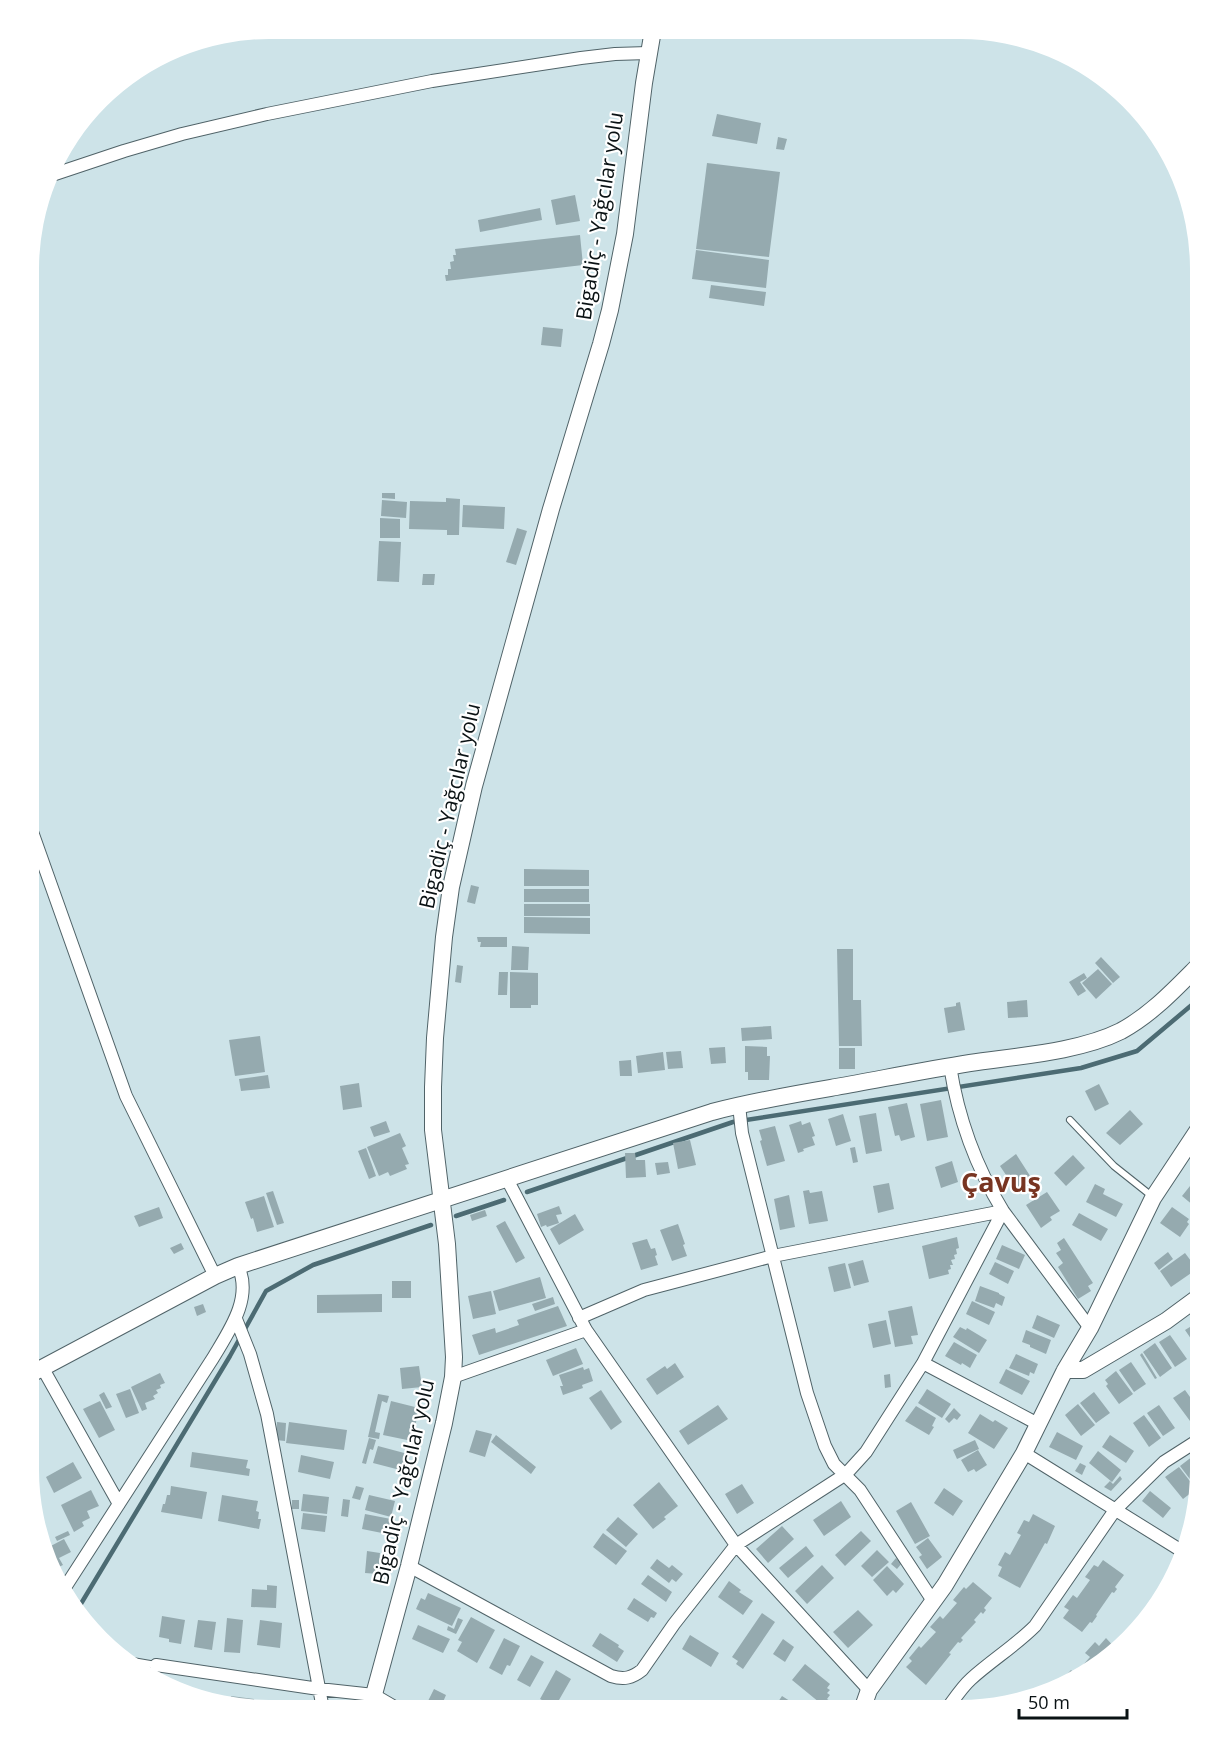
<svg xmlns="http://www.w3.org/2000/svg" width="1229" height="1739" viewBox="0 0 1229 1739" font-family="'Open Sans',sans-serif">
<rect width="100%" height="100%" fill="#cde3e8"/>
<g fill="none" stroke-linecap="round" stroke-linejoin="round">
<path stroke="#4c6b73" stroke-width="4.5" d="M 527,1192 L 733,1122 L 1081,1068 L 1137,1051 L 1200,998
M 456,1216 L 504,1200
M 79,1607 L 230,1356 L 266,1291 L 313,1265 L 431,1225"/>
</g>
<path fill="#95aaaf" d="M 717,114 L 761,123 L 757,144 L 712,136 Z
M 778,137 L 787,139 L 784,150 L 776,149 Z
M 707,163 L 780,172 L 769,257 L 696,249 Z
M 575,195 L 580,221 L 556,225 L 551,200 Z
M 540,208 L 542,220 L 480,232 L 478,220 Z
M 580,235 L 583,265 L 446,281 L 445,275 L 448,275 L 448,269 L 451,269 L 450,262 L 454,261 L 453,255 L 456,255 L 455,249 Z
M 696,250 L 769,260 L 766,288 L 692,279 Z
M 711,285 L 766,292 L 764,306 L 709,298 Z
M 543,327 L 563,329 L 561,347 L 541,345 Z
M 382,493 L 395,493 L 395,499 L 382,498 Z
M 446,498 L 460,499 L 459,535 L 447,535 L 447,530 L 409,529 L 410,501 L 446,502 Z
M 382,500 L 407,502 L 406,518 L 381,516 Z
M 463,505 L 505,507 L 504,529 L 462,527 Z
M 380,518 L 400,519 L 400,538 L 380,538 Z
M 517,528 L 527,531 L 516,565 L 506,562 Z
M 379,541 L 401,542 L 399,582 L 377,581 Z
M 423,574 L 435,574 L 434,585 L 422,585 Z
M 524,869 L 589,870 L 589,886 L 524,886 Z
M 471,885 L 479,887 L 475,904 L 467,902 Z
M 524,889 L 589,889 L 589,902 L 524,902 Z
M 524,904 L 590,904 L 590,916 L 524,916 Z
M 524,917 L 590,918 L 590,934 L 524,933 Z
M 477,937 L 507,937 L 507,947 L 480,947 L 481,942 L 478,942 Z
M 512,946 L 529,947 L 528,970 L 511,970 Z
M 837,949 L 853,949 L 853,1000 L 861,1000 L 862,1046 L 839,1046 Z
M 1101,957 L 1120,977 L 1113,983 L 1095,963 Z
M 457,965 L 463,966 L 461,983 L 455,982 Z
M 1098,969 L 1112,984 L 1096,999 L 1082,983 Z
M 499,972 L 508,972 L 507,995 L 498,995 Z
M 510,972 L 538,973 L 538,1005 L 531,1005 L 531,1008 L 510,1008 Z
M 1084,973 L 1087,978 L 1080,982 L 1086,991 L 1078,996 L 1069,982 Z
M 1027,1000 L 1028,1017 L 1008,1018 L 1007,1002 Z
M 960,1002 L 965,1030 L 948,1033 L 944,1008 L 956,1006 L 956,1003 Z
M 771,1026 L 772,1039 L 742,1041 L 741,1028 Z
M 260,1036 L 265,1072 L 235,1076 L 229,1040 Z
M 745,1046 L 767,1047 L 767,1056 L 770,1056 L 769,1080 L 748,1080 L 748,1072 L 745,1072 Z
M 725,1047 L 726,1063 L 711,1064 L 709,1048 Z
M 839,1048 L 855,1048 L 855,1069 L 839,1069 Z
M 681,1051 L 683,1068 L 668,1069 L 666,1052 Z
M 663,1052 L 665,1070 L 638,1073 L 636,1056 Z
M 631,1060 L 632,1076 L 620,1076 L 619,1061 Z
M 268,1075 L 270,1088 L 241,1091 L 239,1079 Z
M 359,1083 L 362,1107 L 343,1110 L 340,1086 Z
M 1099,1084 L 1109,1104 L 1095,1111 L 1085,1091 Z
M 941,1100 L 948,1137 L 927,1141 L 920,1104 Z
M 907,1103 L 915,1137 L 901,1141 L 899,1135 L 895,1136 L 888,1107 Z
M 1130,1110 L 1143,1124 L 1120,1145 L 1106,1133 Z
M 876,1113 L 882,1151 L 866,1154 L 859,1116 Z
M 843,1114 L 851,1141 L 836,1146 L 828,1119 Z
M 386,1121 L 390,1132 L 374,1137 L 370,1127 Z
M 801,1121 L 802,1125 L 810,1122 L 815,1136 L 812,1137 L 815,1145 L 803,1149 L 804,1151 L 798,1153 L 789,1125 Z
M 775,1126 L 785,1161 L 767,1166 L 760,1141 L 762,1140 L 759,1130 Z
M 400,1133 L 406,1146 L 402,1148 L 409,1164 L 405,1165 L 407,1169 L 390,1176 L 388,1172 L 379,1176 L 367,1147 Z
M 690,1140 L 696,1165 L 678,1169 L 673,1143 Z
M 855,1147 L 858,1162 L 853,1163 L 850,1148 Z
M 366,1148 L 376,1176 L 369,1179 L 358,1151 Z
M 625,1153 L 635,1153 L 636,1160 L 645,1160 L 646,1177 L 626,1178 Z
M 1016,1154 L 1034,1182 L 1018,1193 L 1000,1166 Z
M 1073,1155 L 1085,1168 L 1066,1186 L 1054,1173 Z
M 952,1161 L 958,1182 L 941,1188 L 935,1167 Z
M 668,1162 L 670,1173 L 657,1175 L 655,1163 Z
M 1194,1181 L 1200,1186 L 1200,1211 L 1182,1196 Z
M 889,1183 L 894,1209 L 878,1213 L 873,1186 Z
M 1095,1184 L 1105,1189 L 1103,1194 L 1123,1204 L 1116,1217 L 1086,1202 Z
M 809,1190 L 810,1193 L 822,1191 L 828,1221 L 809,1224 L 803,1191 Z
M 273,1191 L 284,1223 L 277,1225 L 266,1193 Z
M 1047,1192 L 1060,1211 L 1050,1217 L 1052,1220 L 1041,1228 L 1026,1205 Z
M 789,1195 L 795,1227 L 780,1230 L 774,1199 Z
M 264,1196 L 274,1227 L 257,1232 L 253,1218 L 251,1219 L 245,1202 Z
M 559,1206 L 562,1214 L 556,1215 L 559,1223 L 547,1227 L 546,1225 L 541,1227 L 537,1214 Z
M 159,1207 L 163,1218 L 139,1227 L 134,1216 Z
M 1172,1207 L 1189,1219 L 1187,1222 L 1189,1224 L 1180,1237 L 1160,1223 Z
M 485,1210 L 487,1216 L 472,1221 L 470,1215 Z
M 1079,1213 L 1108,1229 L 1101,1241 L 1072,1225 Z
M 575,1214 L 584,1230 L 559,1245 L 550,1229 Z
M 505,1221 L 525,1258 L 516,1263 L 496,1226 Z
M 678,1224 L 685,1244 L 683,1245 L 687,1256 L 672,1261 L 660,1230 Z
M 957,1237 L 959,1248 L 956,1249 L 957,1254 L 954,1255 L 955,1259 L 951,1260 L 953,1265 L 950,1265 L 951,1269 L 948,1270 L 949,1274 L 929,1279 L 922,1246 Z
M 1064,1238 L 1093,1283 L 1088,1286 L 1091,1291 L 1078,1299 L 1058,1267 L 1063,1263 L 1056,1253 L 1061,1250 L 1057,1243 Z
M 647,1239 L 651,1249 L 655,1248 L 657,1255 L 655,1256 L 658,1265 L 641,1270 L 632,1243 Z
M 181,1243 L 184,1249 L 174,1254 L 170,1248 Z
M 1002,1245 L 1025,1255 L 1019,1269 L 996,1259 Z
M 1168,1252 L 1173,1259 L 1159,1270 L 1154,1263 Z
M 1185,1253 L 1197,1269 L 1171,1287 L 1160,1271 Z
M 863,1260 L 869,1282 L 854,1286 L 848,1264 Z
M 995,1262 L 1014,1271 L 1008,1284 L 989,1274 Z
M 845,1263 L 851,1288 L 834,1292 L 828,1267 Z
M 1200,1269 L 1200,1277 L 1197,1279 L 1193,1274 Z
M 540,1277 L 546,1298 L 499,1311 L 493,1291 Z
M 392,1281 L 411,1281 L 411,1298 L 392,1298 Z
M 980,1286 L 999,1293 L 999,1294 L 1005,1297 L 1002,1306 L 996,1303 L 994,1308 L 975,1301 Z
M 491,1291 L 496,1314 L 473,1319 L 468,1296 Z
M 382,1294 L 382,1312 L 317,1313 L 317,1295 Z
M 553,1297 L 555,1304 L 535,1311 L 532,1304 Z
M 972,1301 L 995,1312 L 989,1325 L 966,1314 Z
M 203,1304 L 206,1312 L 197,1316 L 194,1307 Z
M 558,1306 L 567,1326 L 479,1355 L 472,1335 L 495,1328 L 496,1333 L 519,1325 L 517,1320 Z
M 912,1306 L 918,1335 L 911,1336 L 913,1344 L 895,1347 L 888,1311 Z
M 1037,1315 L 1060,1325 L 1054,1338 L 1032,1328 Z
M 886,1320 L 891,1344 L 873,1348 L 868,1324 Z
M 1198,1322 L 1200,1324 L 1200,1352 L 1185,1330 Z
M 960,1327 L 966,1330 L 967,1328 L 987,1340 L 979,1353 L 953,1337 Z
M 1026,1330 L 1051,1340 L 1046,1354 L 1030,1347 L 1030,1345 L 1022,1342 Z
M 1170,1335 L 1187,1359 L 1175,1367 L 1159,1342 Z
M 954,1342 L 977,1355 L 970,1368 L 962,1363 L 961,1365 L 945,1356 Z
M 1155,1343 L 1172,1368 L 1160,1377 L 1143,1352 Z
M 576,1348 L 583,1364 L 553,1376 L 546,1360 Z
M 1142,1353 L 1157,1378 L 1155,1379 L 1140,1355 Z
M 1016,1354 L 1038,1364 L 1034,1374 L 1030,1372 L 1029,1376 L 1009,1368 Z
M 1131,1362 L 1146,1384 L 1134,1392 L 1119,1370 Z
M 675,1363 L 684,1377 L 657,1395 L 646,1379 L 665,1366 L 667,1369 Z
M 419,1366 L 422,1387 L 402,1389 L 400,1368 Z
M 583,1367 L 584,1370 L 589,1368 L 593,1381 L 582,1385 L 583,1388 L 563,1395 L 560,1386 L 563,1386 L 559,1375 Z
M 1006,1369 L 1030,1381 L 1022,1395 L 999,1383 Z
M 1116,1371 L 1133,1394 L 1119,1404 L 1106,1386 L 1108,1384 L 1105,1380 Z
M 160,1373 L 165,1383 L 160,1385 L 161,1388 L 156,1390 L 158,1393 L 153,1396 L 155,1399 L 145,1403 L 147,1409 L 142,1411 L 131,1387 Z
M 890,1374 L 891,1387 L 885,1388 L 884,1375 Z
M 130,1389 L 139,1413 L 126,1418 L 116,1394 Z
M 927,1389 L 951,1404 L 942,1418 L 918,1403 Z
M 601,1390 L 622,1422 L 611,1430 L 589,1398 Z
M 1185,1390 L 1200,1411 L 1200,1414 L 1190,1421 L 1173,1398 Z
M 104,1392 L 112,1407 L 106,1409 L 99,1395 Z
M 1094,1392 L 1110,1413 L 1096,1423 L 1080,1403 Z
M 378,1394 L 389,1396 L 387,1403 L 382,1401 L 375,1432 L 380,1433 L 379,1439 L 368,1437 Z
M 100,1401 L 115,1430 L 99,1438 L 83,1409 Z
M 391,1401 L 419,1408 L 412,1441 L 383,1435 Z
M 1078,1404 L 1095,1425 L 1081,1436 L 1065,1415 Z
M 718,1405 L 728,1419 L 688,1445 L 679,1431 Z
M 1159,1405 L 1175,1428 L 1163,1436 L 1147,1413 Z
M 916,1406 L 936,1418 L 932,1426 L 934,1427 L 929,1435 L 905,1421 Z
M 954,1408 L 961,1415 L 957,1420 L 954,1418 L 949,1423 L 945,1419 Z
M 980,1414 L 993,1422 L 995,1420 L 1008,1428 L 994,1449 L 968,1433 Z
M 1144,1415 L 1161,1438 L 1149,1447 L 1133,1423 Z
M 277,1422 L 286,1423 L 285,1441 L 276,1440 Z
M 289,1422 L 347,1430 L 344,1450 L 286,1443 Z
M 476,1430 L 492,1434 L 485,1457 L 469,1452 Z
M 1057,1432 L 1083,1446 L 1076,1460 L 1049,1447 Z
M 496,1435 L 536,1467 L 531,1474 L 491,1442 Z
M 1110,1435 L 1134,1451 L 1126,1463 L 1102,1447 Z
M 369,1438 L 376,1440 L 373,1450 L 370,1449 L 366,1464 L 362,1463 Z
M 975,1440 L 979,1449 L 957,1459 L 953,1450 Z
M 378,1446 L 408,1454 L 404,1471 L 373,1463 Z
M 978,1450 L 987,1465 L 976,1472 L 974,1469 L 968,1472 L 961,1460 Z
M 1098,1451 L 1121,1470 L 1112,1482 L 1089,1463 Z
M 192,1452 L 248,1460 L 246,1468 L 250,1469 L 249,1476 L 190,1467 Z
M 301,1455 L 334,1462 L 330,1479 L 298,1472 Z
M 1193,1456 L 1200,1466 L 1199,1491 L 1180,1466 Z
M 73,1462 L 82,1478 L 54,1493 L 46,1477 Z
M 1080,1463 L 1086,1466 L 1082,1475 L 1075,1471 Z
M 1179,1467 L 1196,1489 L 1183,1499 L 1165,1477 Z
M 1120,1476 L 1122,1479 L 1111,1491 L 1104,1487 L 1110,1481 L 1113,1484 Z
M 659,1482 L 678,1506 L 664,1517 L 666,1519 L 653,1529 L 633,1505 Z
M 742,1484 L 754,1503 L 737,1514 L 725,1494 Z
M 171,1486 L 207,1492 L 202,1519 L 161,1512 L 163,1504 L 165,1504 L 167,1495 L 170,1495 Z
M 356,1486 L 364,1488 L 360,1500 L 352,1498 Z
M 944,1488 L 963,1501 L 953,1516 L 934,1503 Z
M 91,1490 L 99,1506 L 87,1511 L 90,1518 L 82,1522 L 84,1526 L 74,1532 L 61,1505 Z
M 1150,1491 L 1171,1508 L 1163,1518 L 1142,1501 Z
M 303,1494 L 329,1497 L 327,1514 L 301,1511 Z
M 222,1495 L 258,1501 L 256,1511 L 259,1512 L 258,1519 L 261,1519 L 259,1529 L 218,1521 Z
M 369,1495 L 395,1501 L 391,1517 L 365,1510 Z
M 343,1499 L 350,1500 L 348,1517 L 341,1516 Z
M 292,1500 L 299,1500 L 299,1509 L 292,1509 Z
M 841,1501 L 851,1517 L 824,1536 L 813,1520 Z
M 911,1502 L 930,1536 L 915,1544 L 896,1511 Z
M 303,1513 L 327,1516 L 325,1532 L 301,1529 Z
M 365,1514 L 391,1519 L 387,1534 L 362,1529 Z
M 1033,1514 L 1055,1526 L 1047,1544 L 1045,1543 L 1020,1588 L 998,1576 L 1002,1567 L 998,1565 L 1005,1552 L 1010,1555 L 1021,1535 L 1017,1533 L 1024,1520 L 1029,1522 Z
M 618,1517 L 638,1534 L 626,1547 L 606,1530 Z
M 782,1526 L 794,1539 L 768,1563 L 756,1549 Z
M 68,1531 L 70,1535 L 57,1541 L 55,1537 Z
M 861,1531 L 871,1541 L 845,1566 L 835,1555 Z
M 603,1533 L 627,1551 L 616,1565 L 593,1547 Z
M 928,1538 L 942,1557 L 927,1569 L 919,1557 L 922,1555 L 916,1547 Z
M 64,1539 L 71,1552 L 59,1558 L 63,1565 L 52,1570 L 47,1548 Z
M 806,1546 L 814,1556 L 788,1578 L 779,1568 Z
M 877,1550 L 889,1562 L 872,1577 L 861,1566 Z
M 367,1551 L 380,1553 L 378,1574 L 365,1573 Z
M 896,1558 L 902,1563 L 897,1569 L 891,1564 Z
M 657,1559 L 669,1568 L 672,1565 L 683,1574 L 676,1582 L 672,1579 L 669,1583 L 650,1568 Z
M 1103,1560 L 1124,1575 L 1115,1587 L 1117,1589 L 1114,1593 L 1112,1592 L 1096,1615 L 1097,1616 L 1092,1623 L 1090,1622 L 1082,1632 L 1063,1618 L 1069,1610 L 1064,1607 L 1073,1595 L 1077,1598 L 1090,1580 L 1085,1577 L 1094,1565 L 1098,1567 Z
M 822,1565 L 834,1578 L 807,1604 L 795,1591 Z
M 887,1566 L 904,1584 L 896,1593 L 893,1590 L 887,1596 L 873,1580 Z
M 648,1575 L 672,1592 L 666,1602 L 641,1584 Z
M 729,1581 L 741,1590 L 739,1592 L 753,1601 L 743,1615 L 718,1597 Z
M 973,1582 L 992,1598 L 984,1608 L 986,1610 L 983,1614 L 981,1612 L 974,1620 L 976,1622 L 961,1638 L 963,1640 L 960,1643 L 958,1642 L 949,1653 L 951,1654 L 926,1685 L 906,1667 L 912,1661 L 909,1658 L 919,1646 L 921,1648 L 936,1632 L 930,1627 L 940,1616 L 943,1619 L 957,1603 L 953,1600 L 964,1587 L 966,1589 Z
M 267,1585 L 277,1586 L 276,1608 L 251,1607 L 252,1589 L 267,1590 Z
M 428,1593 L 461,1608 L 452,1626 L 416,1609 L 421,1598 L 425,1600 Z
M 634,1598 L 657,1613 L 654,1618 L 651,1617 L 648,1622 L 627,1609 Z
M 858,1610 L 873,1625 L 848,1648 L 833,1632 Z
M 762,1613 L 775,1622 L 743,1669 L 736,1664 L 738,1661 L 732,1657 Z
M 162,1616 L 185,1620 L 181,1644 L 169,1642 L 169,1639 L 159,1637 Z
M 471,1617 L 495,1630 L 477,1663 L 457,1651 L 462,1642 L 458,1640 Z
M 227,1618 L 243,1620 L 240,1653 L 224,1652 Z
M 458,1618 L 463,1620 L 456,1634 L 447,1630 L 448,1626 L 454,1629 Z
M 198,1620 L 216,1622 L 212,1650 L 194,1647 Z
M 260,1620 L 282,1623 L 280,1648 L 257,1645 Z
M 418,1625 L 450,1639 L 443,1653 L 412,1639 Z
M 600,1633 L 619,1645 L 618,1647 L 624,1651 L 617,1662 L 592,1646 Z
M 690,1635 L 719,1653 L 711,1667 L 682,1649 Z
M 504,1638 L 520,1646 L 510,1666 L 507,1665 L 502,1675 L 489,1668 Z
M 1106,1638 L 1118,1651 L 1066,1686 L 1061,1681 L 1071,1670 L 1075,1674 L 1090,1657 L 1085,1653 L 1095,1642 L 1099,1646 Z
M 783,1639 L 794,1647 L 785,1662 L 773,1654 Z
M 531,1655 L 544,1662 L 530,1687 L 517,1680 Z
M 805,1664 L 830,1684 L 827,1688 L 830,1690 L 827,1693 L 830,1695 L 827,1699 L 830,1701 L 825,1707 L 792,1680 Z
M 556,1670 L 571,1679 L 555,1707 L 540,1699 Z
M 434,1689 L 446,1695 L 440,1709 L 427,1703 Z
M 198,1693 L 212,1693 L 212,1698 L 217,1698 L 216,1703 L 198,1698 Z
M 231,1696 L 254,1699 L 253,1709 L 238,1708 L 230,1706 Z
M 782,1696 L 804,1710 L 777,1710 L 774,1708 Z
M 504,1701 L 517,1709 L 499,1709 Z
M 290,1702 L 290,1705 L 301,1704 L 302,1709 L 275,1709 L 275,1703 Z"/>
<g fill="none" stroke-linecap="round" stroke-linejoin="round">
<defs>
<path id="lane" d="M 1070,1120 L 1114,1166 L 1153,1197
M 121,1659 L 156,1665"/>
<path id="street" d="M 52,175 L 124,151 L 182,134 L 267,114 L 432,81 L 581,58 L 615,54 L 648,53
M 30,826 L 126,1096 L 215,1276
M 950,1066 C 958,1117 976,1167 1003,1211 L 1090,1328
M 739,1105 L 742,1133 L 807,1393 L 825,1446 L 834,1464 L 860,1490 L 933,1601
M 507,1179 L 586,1330 L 736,1545 L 869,1690
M 579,1318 L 644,1290 L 773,1256 L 1003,1211
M 236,1319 L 250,1354 L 267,1414 L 323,1709
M 923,1363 L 1038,1424
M 42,1367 L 119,1504
M 453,1377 L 586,1330
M 1024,1453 L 1185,1553
M 409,1566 L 611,1676 C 624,1680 632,1678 642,1670 L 674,1624 L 736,1545 L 846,1474 L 866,1452 L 923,1363 L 1003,1211
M 64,1589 L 213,1358 C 229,1331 253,1298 238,1266
M 156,1665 L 319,1689 L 374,1695 L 398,1709
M 947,1709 C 955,1698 962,1687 971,1679 C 992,1660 1015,1646 1035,1626 L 1115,1510 L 1164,1462 L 1200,1439
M 924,1710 L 939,1708 L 954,1710"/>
<path id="secondary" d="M 1065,1370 L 1083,1370 L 1166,1321 L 1200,1296
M 29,1375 L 215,1276 L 238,1266 L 712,1112 C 753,1101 795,1094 836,1087 C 881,1079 926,1070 970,1063 C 1017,1056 1079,1052 1121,1031 C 1152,1014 1175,989 1200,964
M 370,1709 L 409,1566 L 444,1423 L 453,1377 L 454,1357 L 447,1244 L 433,1130 L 433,1087 L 435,1038 L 444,937 L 451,887 L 474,786 L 551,509 L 601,344 L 610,310 L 625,234 L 644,83 L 653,30
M 862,1710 L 869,1690 L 945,1585 L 1024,1453 L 1065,1370 L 1090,1328 L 1153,1198 L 1200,1127"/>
</defs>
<use href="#lane" stroke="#506368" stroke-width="8"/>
<use href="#street" stroke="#506368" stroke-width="14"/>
<use href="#secondary" stroke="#506368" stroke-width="18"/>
<use href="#lane" stroke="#fff" stroke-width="6"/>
<use href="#street" stroke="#fff" stroke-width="12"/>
<use href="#secondary" stroke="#fff" stroke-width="16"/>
</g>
<g text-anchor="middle" stroke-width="4.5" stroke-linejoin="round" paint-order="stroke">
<g font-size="21" fill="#0a1214" stroke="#fff">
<text transform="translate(600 216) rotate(-81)" y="7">Bigadiç - Yağcılar yolu</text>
<text transform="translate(450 806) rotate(-77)" y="7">Bigadiç - Yağcılar yolu</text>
<text transform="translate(404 1482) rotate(-77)" y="7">Bigadiç - Yağcılar yolu</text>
</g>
<g font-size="27" font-weight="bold" fill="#783522" stroke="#fff">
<text x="1001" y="1192">Çavuş</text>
</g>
</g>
<path d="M0 0H1229V1739H0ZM269 39H960A230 230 0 0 1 1190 269V1470A230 230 0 0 1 960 1700H269A230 230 0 0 1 39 1470V269A230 230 0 0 1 269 39Z" fill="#fff" fill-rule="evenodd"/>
<path d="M1019 1709v9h108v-9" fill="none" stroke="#0a1214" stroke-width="3"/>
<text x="1028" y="1709" font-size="18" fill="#0a1214" stroke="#ffffff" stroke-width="4.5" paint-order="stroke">50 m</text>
</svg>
